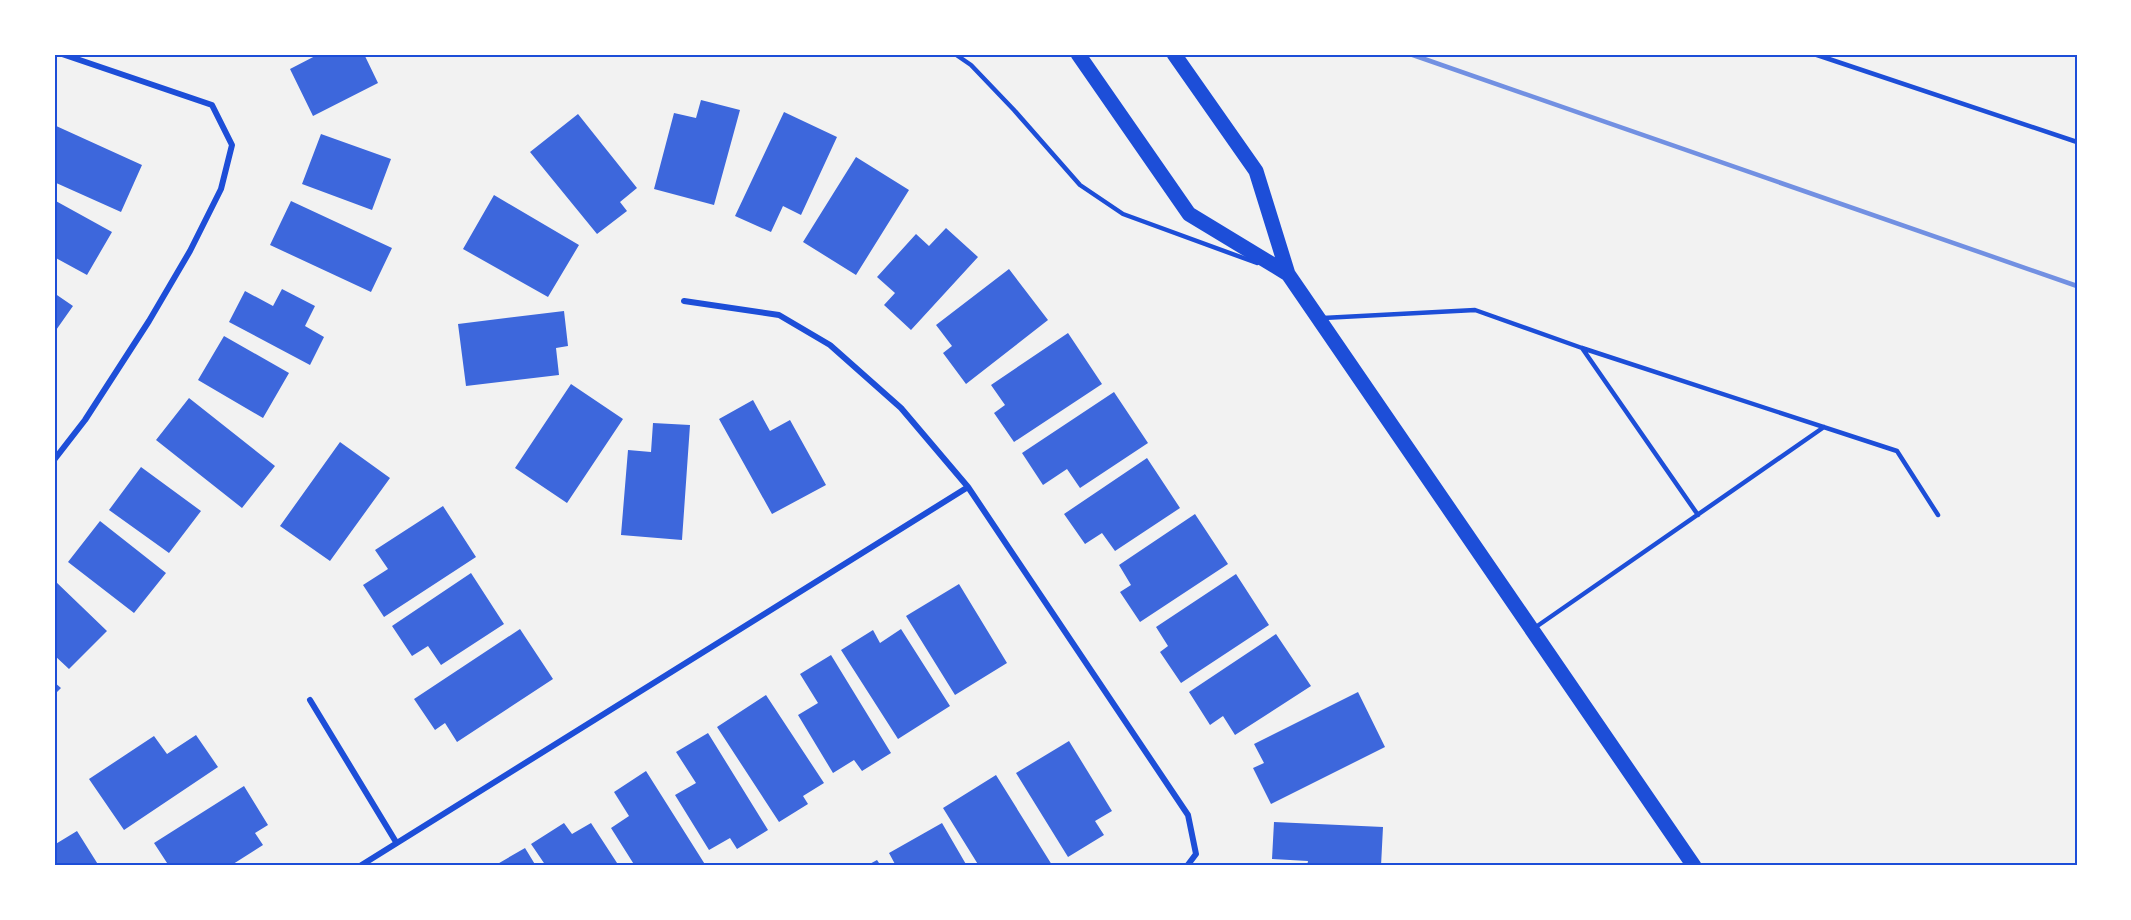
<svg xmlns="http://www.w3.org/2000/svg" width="2131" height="920" viewBox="0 0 2131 920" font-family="'Source Sans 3',sans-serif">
<rect width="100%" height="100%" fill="#f2f2f2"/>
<path fill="#3d67dc" d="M 319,54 L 364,54 L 378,83 L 313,116 L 290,69 Z
M 701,100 L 740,110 L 714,205 L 654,189 L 674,113 L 696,118 Z
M 784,112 L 837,137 L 801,215 L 783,206 L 771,232 L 735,216 Z
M 578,114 L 637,188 L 620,202 L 627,211 L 597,234 L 530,152 Z
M 54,125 L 142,165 L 121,212 L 54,182 Z
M 321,134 L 391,159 L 372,210 L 302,184 Z
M 856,157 L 909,190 L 856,275 L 803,242 Z
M 494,195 L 579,245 L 548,297 L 463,249 Z
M 54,200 L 112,232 L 87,275 L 54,257 Z
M 291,201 L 392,248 L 371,292 L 270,245 Z
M 946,228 L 978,257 L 911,330 L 884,305 L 895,293 L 877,277 L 916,234 L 929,246 Z
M 1009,269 L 1048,320 L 966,384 L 943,353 L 952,346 L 936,325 Z
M 282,289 L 315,306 L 305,326 L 324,337 L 310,365 L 229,322 L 245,291 L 273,306 Z
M 54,293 L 73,306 L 54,333 Z
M 564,311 L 568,346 L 556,348 L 559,375 L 466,386 L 458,324 Z
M 1068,333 L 1102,384 L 1014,442 L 994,413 L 1005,405 L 991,385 Z
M 224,336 L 289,373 L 263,418 L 198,380 Z
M 571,384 L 623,419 L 567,503 L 515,468 Z
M 1114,392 L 1148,443 L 1080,488 L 1067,469 L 1043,485 L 1022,453 Z
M 189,398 L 275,466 L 242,508 L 156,440 Z
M 753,400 L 770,431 L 790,420 L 826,485 L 772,514 L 719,419 Z
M 653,423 L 690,425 L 682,540 L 621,535 L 628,450 L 651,452 Z
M 340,442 L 390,478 L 330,561 L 280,526 Z
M 1147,458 L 1180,508 L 1115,551 L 1102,533 L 1085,544 L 1064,514 Z
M 141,467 L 201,511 L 169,553 L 109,510 Z
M 443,506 L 476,557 L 384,617 L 363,585 L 388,569 L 375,550 Z
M 1195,514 L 1228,564 L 1140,622 L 1120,592 L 1131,585 L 1119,565 Z
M 100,521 L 166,573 L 134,613 L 68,562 Z
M 471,573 L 504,624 L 441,665 L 428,646 L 412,656 L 392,626 Z
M 1236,574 L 1269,625 L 1181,683 L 1160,652 L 1168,646 L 1156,627 Z
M 54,580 L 107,631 L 69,669 L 54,655 Z
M 959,584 L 1007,663 L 955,695 L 906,616 Z
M 520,629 L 553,679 L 457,742 L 445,723 L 435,730 L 414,699 Z
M 901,629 L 950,706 L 898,739 L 841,650 L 873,630 L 880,643 Z
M 1276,634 L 1311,686 L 1235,735 L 1223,716 L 1210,725 L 1189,692 Z
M 831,655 L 891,753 L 862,771 L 854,760 L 833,773 L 798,715 L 818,703 L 800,674 Z
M 54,682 L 61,688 L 54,695 Z
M 1358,692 L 1385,747 L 1271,804 L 1253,768 L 1264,763 L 1254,744 Z
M 766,695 L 824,783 L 803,796 L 808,804 L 779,822 L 717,727 Z
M 708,733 L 768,830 L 737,849 L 730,838 L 709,850 L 675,795 L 696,783 L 676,752 Z
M 196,735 L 218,767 L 124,830 L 89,779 L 154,736 L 167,754 Z
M 1069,741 L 1112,811 L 1095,821 L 1104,835 L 1068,857 L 1016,773 Z
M 646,771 L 706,866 L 635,866 L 611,828 L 629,816 L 614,792 Z
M 996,775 L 1052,865 L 1050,866 L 979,866 L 943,808 Z
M 244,786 L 268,825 L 255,833 L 263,845 L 230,866 L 169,866 L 154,843 Z
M 1274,822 L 1383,827 L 1381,866 L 1307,866 L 1308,861 L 1272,859 Z
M 564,823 L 572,834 L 591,823 L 619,866 L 546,866 L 531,844 Z
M 942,823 L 967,866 L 896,866 L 889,853 Z
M 77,831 L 99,866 L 54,866 L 54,845 Z
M 525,848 L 536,866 L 494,866 Z
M 877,860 L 881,866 L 866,866 Z"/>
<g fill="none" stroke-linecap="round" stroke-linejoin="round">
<path stroke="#1d4ed8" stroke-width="4.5" d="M 955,54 L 971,65 L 1014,110 L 1080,185 L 1123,214 L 1257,263
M 1814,54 L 2077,142
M 1323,318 L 1475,310 L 1582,348 L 1897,451 L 1938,515
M 1582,348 L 1698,515
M 1533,629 L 1824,427"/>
<path stroke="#1d4ed8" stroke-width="6" d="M 684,301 L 779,315 L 830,345 L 901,408 L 968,487 L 1188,815 L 1196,854 L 1187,866
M 54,460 L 85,420 L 149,321 L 190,251 L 221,189 L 232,145 L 212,105 L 62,54
M 310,700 L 396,842
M 360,866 L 968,487"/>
<path stroke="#1d4ed8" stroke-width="15" d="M 1078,54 L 1189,214 L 1288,274
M 1174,54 L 1256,171 L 1288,274 L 1694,866"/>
<path stroke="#7290e2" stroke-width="4.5" d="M 1410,54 L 2077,286"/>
</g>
<rect width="2131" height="920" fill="none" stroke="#ffffff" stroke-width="111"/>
<rect x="56" y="56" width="2020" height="808" fill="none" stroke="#1d4ed8" stroke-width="2"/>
</svg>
